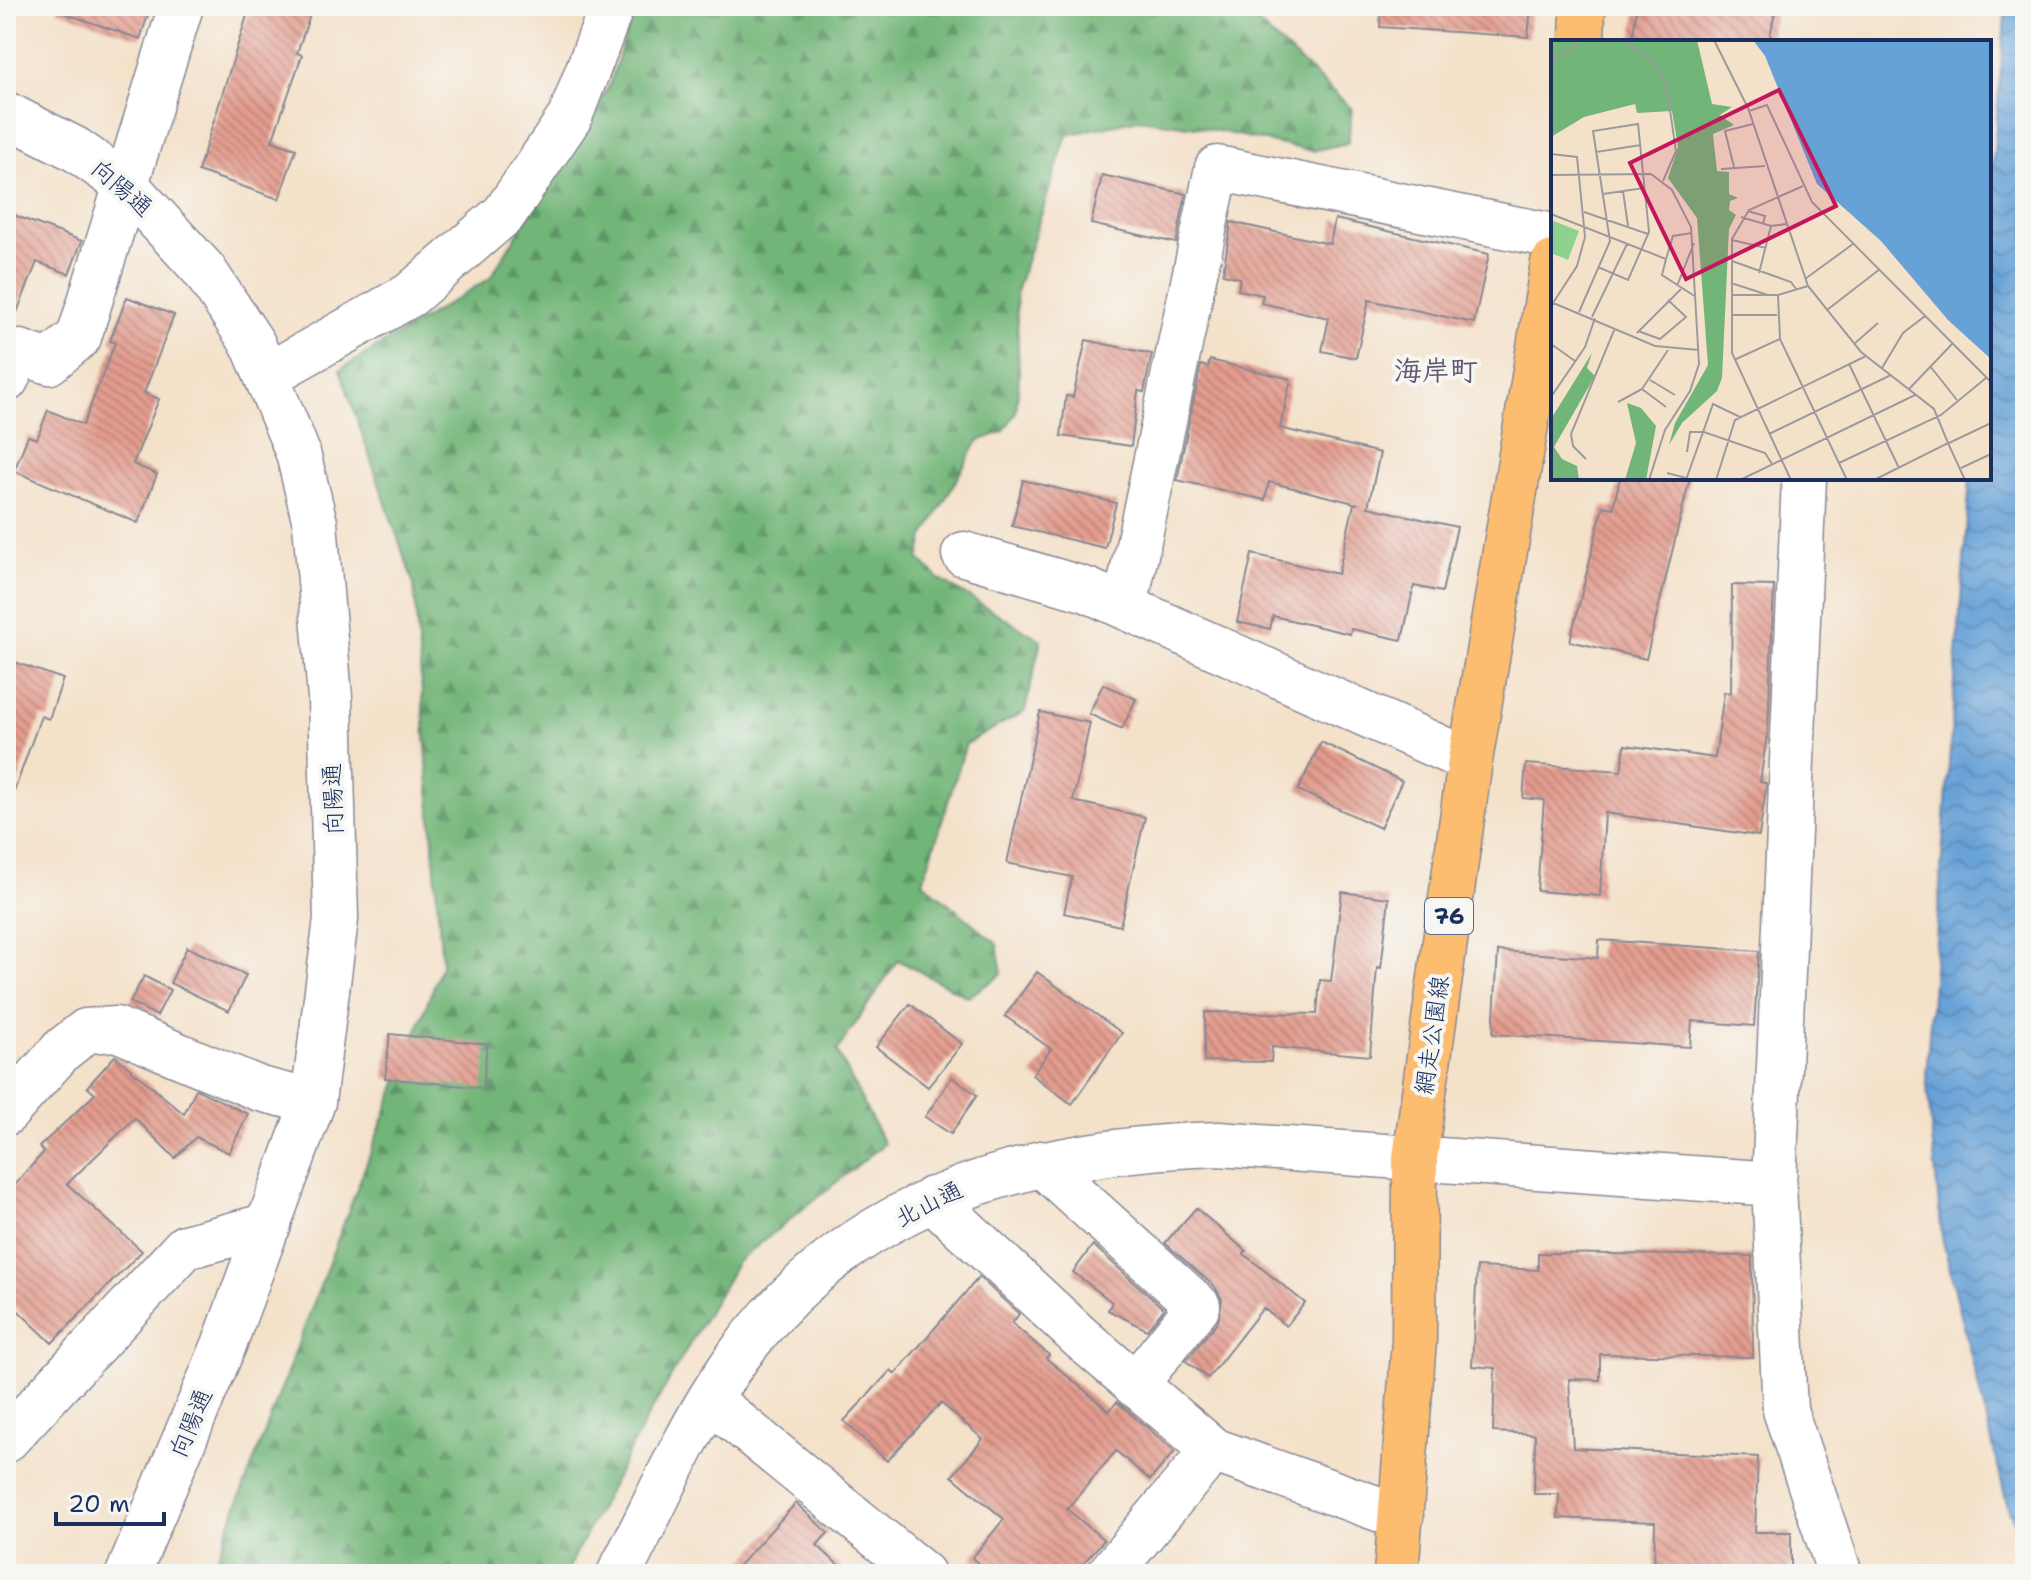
<svg xmlns="http://www.w3.org/2000/svg" width="2031" height="1580" viewBox="0 0 2031 1580" font-family="'Shantell Sans','Klee One',sans-serif">
<defs>
<pattern id="forest-firs" width="22" height="20" patternUnits="userSpaceOnUse" patternTransform="scale(2)"><rect width="22" height="20" fill="#72b578"/><path d="M5 1l3.5 6h-7zM16 11l3.5 6h-7z" fill="#5d9466"/></pattern>
<pattern id="water-waves" width="16" height="10" patternUnits="userSpaceOnUse" patternTransform="scale(2)"><rect width="16" height="10" fill="#67a2d7"/><path d="M0 5q4-4 8 0t8 0" fill="none" stroke="#5484b2"/></pattern>
<pattern id="building-back-hatch" width="6" height="6" patternUnits="userSpaceOnUse" patternTransform="scale(2)"><rect width="6" height="6" fill="#e39c8e"/><path d="M-1 5l2 2M0 0l6 6M5-1l2 2" fill="none" stroke="#b78077"/></pattern>
</defs>
<rect width="100%" height="100%" fill="#f6f6f2"/>
<filter id="ink" filterUnits="userSpaceOnUse"><feTurbulence type="fractalNoise" baseFrequency=".0125" numOctaves="2"/><feDisplacementMap in="SourceGraphic" scale="16" xChannelSelector="R" yChannelSelector="G"/><feConvolveMatrix kernelMatrix="1 2 1 2 8 2 1 2 1" color-interpolation-filters="sRGB"/></filter>
<filter id="wash" filterUnits="userSpaceOnUse"><feTurbulence type="fractalNoise" baseFrequency=".006" numOctaves="4" result="noise"/><feDisplacementMap in="SourceGraphic" scale="32" xChannelSelector="R" yChannelSelector="G"/><feGaussianBlur stdDeviation="1.8" result="paint"/><feColorMatrix in="noise" values="0 0 0 0 0 0 0 0 0 0 0 0 0 0 0 0 0 1.4 0 .05"/><feComposite in="paint" operator="in"/></filter>
<g filter="url(#wash)">
<rect width="100%" height="100%" fill="#f4e1c9"/>
<path fill="url(#forest-firs)" stroke="#46726b" stroke-width="2" d="M 635,6 L 1248,6 L 1247,13 L 1352,109 L 1348,143 L 1312,151 L 1204,128 L 1138,119 L 1067,135 L 1016,292 L 1019,376 L 1016,412 L 1003,432 L 978,441 L 924,537 L 919,559 L 939,579 L 1041,640 L 1025,711 L 966,744 L 923,882 L 997,944 L 1002,974 L 968,997 L 898,960 L 837,1051 L 884,1144 L 737,1262 L 643,1425 L 565,1574 L 211,1574 L 442,964 L 414,585 L 340,370 L 490,278 L 609,86 Z"/>
<path fill="url(#water-waves)" stroke="#41689a" stroke-width="2" d="M 2006,6 L 2025,6 L 2025,1543 L 2008,1508 L 1942,1237 L 1926,1076 L 1970,478 L 1989,478 L 1989,210 Z"/>
<g id="blocks">
<path fill="url(#building-back-hatch)" d="M 58,6 L 151,6 L 140,39 L 58,11 Z
M 250,6 L 313,6 L 297,53 L 302,55 L 272,141 L 296,149 L 279,199 L 198,171 Z
M 1381,6 L 1531,6 L 1528,37 L 1380,27 Z
M 1637,6 L 1776,6 L 1769,42 L 1632,42 Z
M 1102,175 L 1186,194 L 1176,243 L 1091,224 Z
M 6,212 L 82,241 L 69,274 L 37,262 L 10,330 L 6,331 Z
M 1335,219 L 1489,254 L 1474,323 L 1369,300 L 1356,358 L 1322,351 L 1329,318 L 1261,303 L 1263,295 L 1238,290 L 1240,278 L 1223,274 L 1231,222 L 1330,244 Z
M 127,297 L 174,315 L 144,393 L 159,399 L 133,464 L 157,474 L 138,523 L 14,471 L 28,436 L 37,439 L 48,410 L 83,425 L 115,343 L 110,341 Z
M 1086,340 L 1152,354 L 1144,392 L 1138,391 L 1131,446 L 1061,436 L 1066,396 L 1073,397 Z
M 1210,360 L 1291,379 L 1280,428 L 1380,453 L 1368,507 L 1457,527 L 1442,592 L 1414,586 L 1402,640 L 1351,629 L 1350,634 L 1273,616 L 1270,629 L 1237,622 L 1252,554 L 1338,574 L 1354,504 L 1358,504 L 1269,482 L 1265,500 L 1177,480 L 1201,365 L 1208,367 Z
M 1620,478 L 1690,478 L 1646,659 L 1570,641 L 1603,506 L 1613,508 Z
M 1023,480 L 1116,503 L 1105,548 L 1012,526 Z
M 1732,585 L 1774,586 L 1768,728 L 1760,782 L 1766,783 L 1766,789 L 1759,836 L 1605,813 L 1600,896 L 1537,891 L 1544,800 L 1523,798 L 1526,764 L 1621,771 L 1625,745 L 1715,758 L 1724,692 L 1731,693 Z
M 6,659 L 63,679 L 49,719 L 41,716 L 10,803 L 6,802 Z
M 1103,684 L 1136,699 L 1122,729 L 1089,714 Z
M 1040,712 L 1090,723 L 1073,801 L 1145,817 L 1120,926 L 1064,913 L 1072,877 L 1007,863 Z
M 1321,742 L 1402,781 L 1380,828 L 1298,790 Z
M 1342,892 L 1389,898 L 1381,968 L 1377,967 L 1370,1056 L 1272,1047 L 1271,1062 L 1204,1061 L 1205,1012 L 1317,1014 L 1320,980 L 1331,981 Z
M 1599,940 L 1759,951 L 1754,1026 L 1692,1021 L 1690,1047 L 1493,1034 L 1498,951 L 1598,958 Z
M 187,947 L 246,975 L 229,1011 L 170,983 Z
M 1037,972 L 1122,1033 L 1072,1104 L 1032,1075 L 1051,1049 L 1005,1016 Z
M 144,976 L 170,990 L 157,1016 L 130,1002 Z
M 910,1004 L 962,1044 L 928,1087 L 876,1047 Z
M 390,1034 L 487,1044 L 483,1088 L 385,1078 Z
M 115,1056 L 184,1114 L 196,1089 L 248,1114 L 229,1153 L 196,1137 L 175,1158 L 135,1118 L 67,1184 L 142,1251 L 52,1343 L 6,1299 L 6,1194 L 44,1152 L 39,1147 L 95,1094 L 87,1087 Z
M 952,1077 L 977,1095 L 951,1134 L 925,1117 Z
M 1196,1208 L 1246,1251 L 1244,1254 L 1305,1303 L 1286,1326 L 1263,1308 L 1208,1378 L 1186,1361 L 1218,1321 L 1222,1299 L 1215,1287 L 1165,1243 Z
M 1093,1245 L 1164,1309 L 1147,1330 L 1108,1310 L 1112,1302 L 1073,1272 Z
M 1538,1253 L 1752,1256 L 1753,1357 L 1600,1354 L 1600,1380 L 1569,1379 L 1573,1448 L 1758,1457 L 1755,1532 L 1791,1532 L 1791,1574 L 1654,1574 L 1655,1522 L 1558,1518 L 1559,1494 L 1534,1494 L 1535,1434 L 1493,1432 L 1495,1368 L 1472,1366 L 1477,1267 L 1538,1270 Z
M 979,1277 L 1019,1314 L 1012,1323 L 1049,1355 L 1046,1358 L 1109,1411 L 1117,1402 L 1175,1451 L 1150,1480 L 1116,1451 L 1067,1509 L 1104,1540 L 1074,1574 L 990,1574 L 972,1558 L 1004,1519 L 952,1476 L 983,1439 L 941,1403 L 887,1461 L 844,1421 L 891,1370 L 895,1374 Z
M 796,1503 L 828,1533 L 817,1545 L 848,1574 L 731,1574 Z"/>
</g>
</g>
<g filter="url(#ink)">
<use href="#blocks" fill-opacity="0" stroke="#888894" stroke-width="2"/>
<g fill="none" stroke-linecap="round" stroke-linejoin="round">
<defs>
<path id="minor" d="M 6,114 L 75,149 L 125,184 L 204,270 L 253,344 L 298,453 L 315,523 L 330,697 L 336,919 L 313,1102 L 224,1345 L 128,1574
M 268,375 L 410,295 L 504,214 L 570,117 L 612,6
M 6,380 L 20,352 L 49,362 L 79,337 L 181,6
M 1804,478 L 1774,1184 L 1785,1410 L 1840,1574
M 964,554 L 1087,590 L 1470,761
M 1125,607 L 1217,168 L 1553,236
M 6,1113 L 62,1050 L 86,1031 L 116,1029 L 260,1089 L 313,1102
M 1040,1163 L 1198,1306 L 1135,1385
M 932,1199 L 1081,1338 L 1213,1450 L 1401,1517
M 711,1401 L 923,1574
M 6,1440 L 185,1247 L 269,1225
M 619,1574 C 652,1512 683,1439 721,1381 C 836,1203 1018,1150 1219,1144 L 1774,1184
M 1109,1574 L 1213,1450"/>
<path id="major" d="M 1582,42 L 1583,6
M 1396,1574 L 1414,1340 L 1415,1158 L 1470,761 L 1553,263"/>
</defs>
<use href="#minor" stroke="#888894" stroke-width="47"/>
<use href="#major" stroke="#888894" stroke-width="47"/>
<use href="#minor" stroke="#fff" stroke-width="44"/>
<use href="#major" stroke="#fcbd6f" stroke-width="44"/>
</g>
</g>
<g text-anchor="middle" stroke-width="8" stroke-linejoin="round" paint-order="stroke">
<rect fill="#f6f6f2" stroke="#5d6b8a" stroke-width="2" x="1425" y="898" width="48" height="36" rx="6"/>
<g font-size="22" font-weight="bold" fill="#1b2f5e">
<text x="1449" y="924">76</text>
</g>
<g font-size="24" fill="#1b2f5e" stroke="#f6f6f2">
<text transform="translate(122 188) rotate(41)" y="8">向陽通</text>
<text transform="translate(333 799) rotate(-92)" y="8">向陽通</text>
<text transform="translate(1432 1035) rotate(-82)" y="8">網走公園線</text>
<text transform="translate(929 1204) rotate(-27)" y="8">北山通</text>
<text transform="translate(191 1423) rotate(-67)" y="8">向陽通</text>
</g>
<g font-size="28" font-weight="bold" fill="#61556f" stroke="#f6f6f2">
<text x="1436" y="380">海岸町</text>
</g>
</g>
<g transform="translate(1551 40)">
<rect width="440" height="440" fill="#f4e1c9"/>
<path d="M 0,0 L 146,0 L 161,64 L 181,67 L 169,75 L 183,85 L 162,94 L 166,131 L 178,132 L 178,154 L 187,158 L 179,161 L 178,170 L 185,175 L 178,189 L 171,338 L 166,351 L 131,383 L 118,405 L 124,383 L 157,325 L 146,178 L 117,138 L 127,107 L 121,71 L 86,73 L 84,64 L 33,77 L 0,97 ZM 41,313 L 36,328 L 44,336 L 3,407 L 11,419 L 26,426 L 28,440 L 0,440 L 0,379 ZM 76,363 L 90,368 L 105,386 L 95,440 L 74,440 L 85,403 Z" fill="#72b578"/>
<path d="M 0,180 L 28,191 L 17,220 L 0,213 Z" fill="#8dd38d"/>
<path d="M 202,0 L 440,0 L 440,319 L 397,280 L 330,201 L 266,144 L 214,16 Z" fill="#67a2d7"/>
<path fill="none" stroke="#9d9a9e" stroke-width="2" d="M 72,0 L 103,22 L 115,43 L 125,111 L 112,141M 163,0 L 197,68 L 257,246 L 310,312 L 383,369 L 397,403M 0,23 L 31,0M 198,71 L 216,65 L 261,162 L 440,342M 45,112 L 90,105M 0,114 L 26,117 L 34,197 L 26,226 L 0,266M 183,127 L 174,91 L 202,84M 170,129 L 214,126M 0,135 L 100,134 L 121,150 L 140,187 L 148,324 L 139,351 L 114,390 L 98,440M 72,151 L 77,186M 52,154 L 93,148M 197,171 L 214,176 L 212,184M 33,172 L 97,194M 0,174 L 115,219 L 111,235 L 145,257M 190,177 L 220,186 L 236,184M 181,200 L 215,208M 115,219 L 122,196 L 141,193M 181,221 L 240,242 L 245,249M 208,233 L 220,186M 254,239 L 302,204M 180,243 L 217,255M 126,246 L 143,203M 180,255 L 227,255 L 257,246M 227,255 L 229,299 L 296,440M 0,262 L 104,306 L 148,310M 276,270 L 329,229M 28,272 L 59,201 L 42,91 L 87,84 L 98,192 L 77,240 L 47,227M 180,275 L 226,275M 41,277 L 76,204M 87,291 L 109,299 L 135,277 L 117,260M 86,293 L 130,249M 0,304 L 24,321M 303,304 L 327,283M 183,320 L 229,299M 298,324 L 348,428M 379,326 L 406,360M 331,328 L 352,293 L 374,276M 99,340 L 124,355M 358,349 L 402,303M 0,357 L 34,307 L 44,278M 67,362 L 91,349M 115,367 L 91,349 L 117,310M 218,394 L 340,335M 398,403 L 440,383M 136,412 L 139,392 L 153,392 L 214,413 L 221,424M 35,419 L 22,406 L 20,394 L 64,288M 288,423 L 390,375 L 435,338M 410,428 L 440,414M 116,433 L 143,440M 135,440 L 162,364 L 189,377M 165,440 L 184,380 L 315,316M 189,440 L 364,355M 240,440 L 181,313 L 181,199 L 198,170 L 252,146M 323,440 L 397,403 L 414,440"/>
<path fill="#c2185b" fill-opacity="0.15" stroke="#c2185b" stroke-width="4" d="M 228,50 L 285,166 L 135,239 L 79,123 Z"/>
<rect width="440" height="440" fill="none" stroke="#1b2f5e" stroke-width="4"/>
</g>
<rect width="2031" height="1580" fill="none" stroke="#f6f6f2" stroke-width="32"/>
<path d="M56 1512v12h108v-12" fill="none" stroke="#1b2f5e" stroke-width="4"/>
<text x="68" y="1512" font-size="24" fill="#1b2f5e" stroke="#f6f6f2" stroke-width="6" paint-order="stroke">20 m</text>
</svg>
